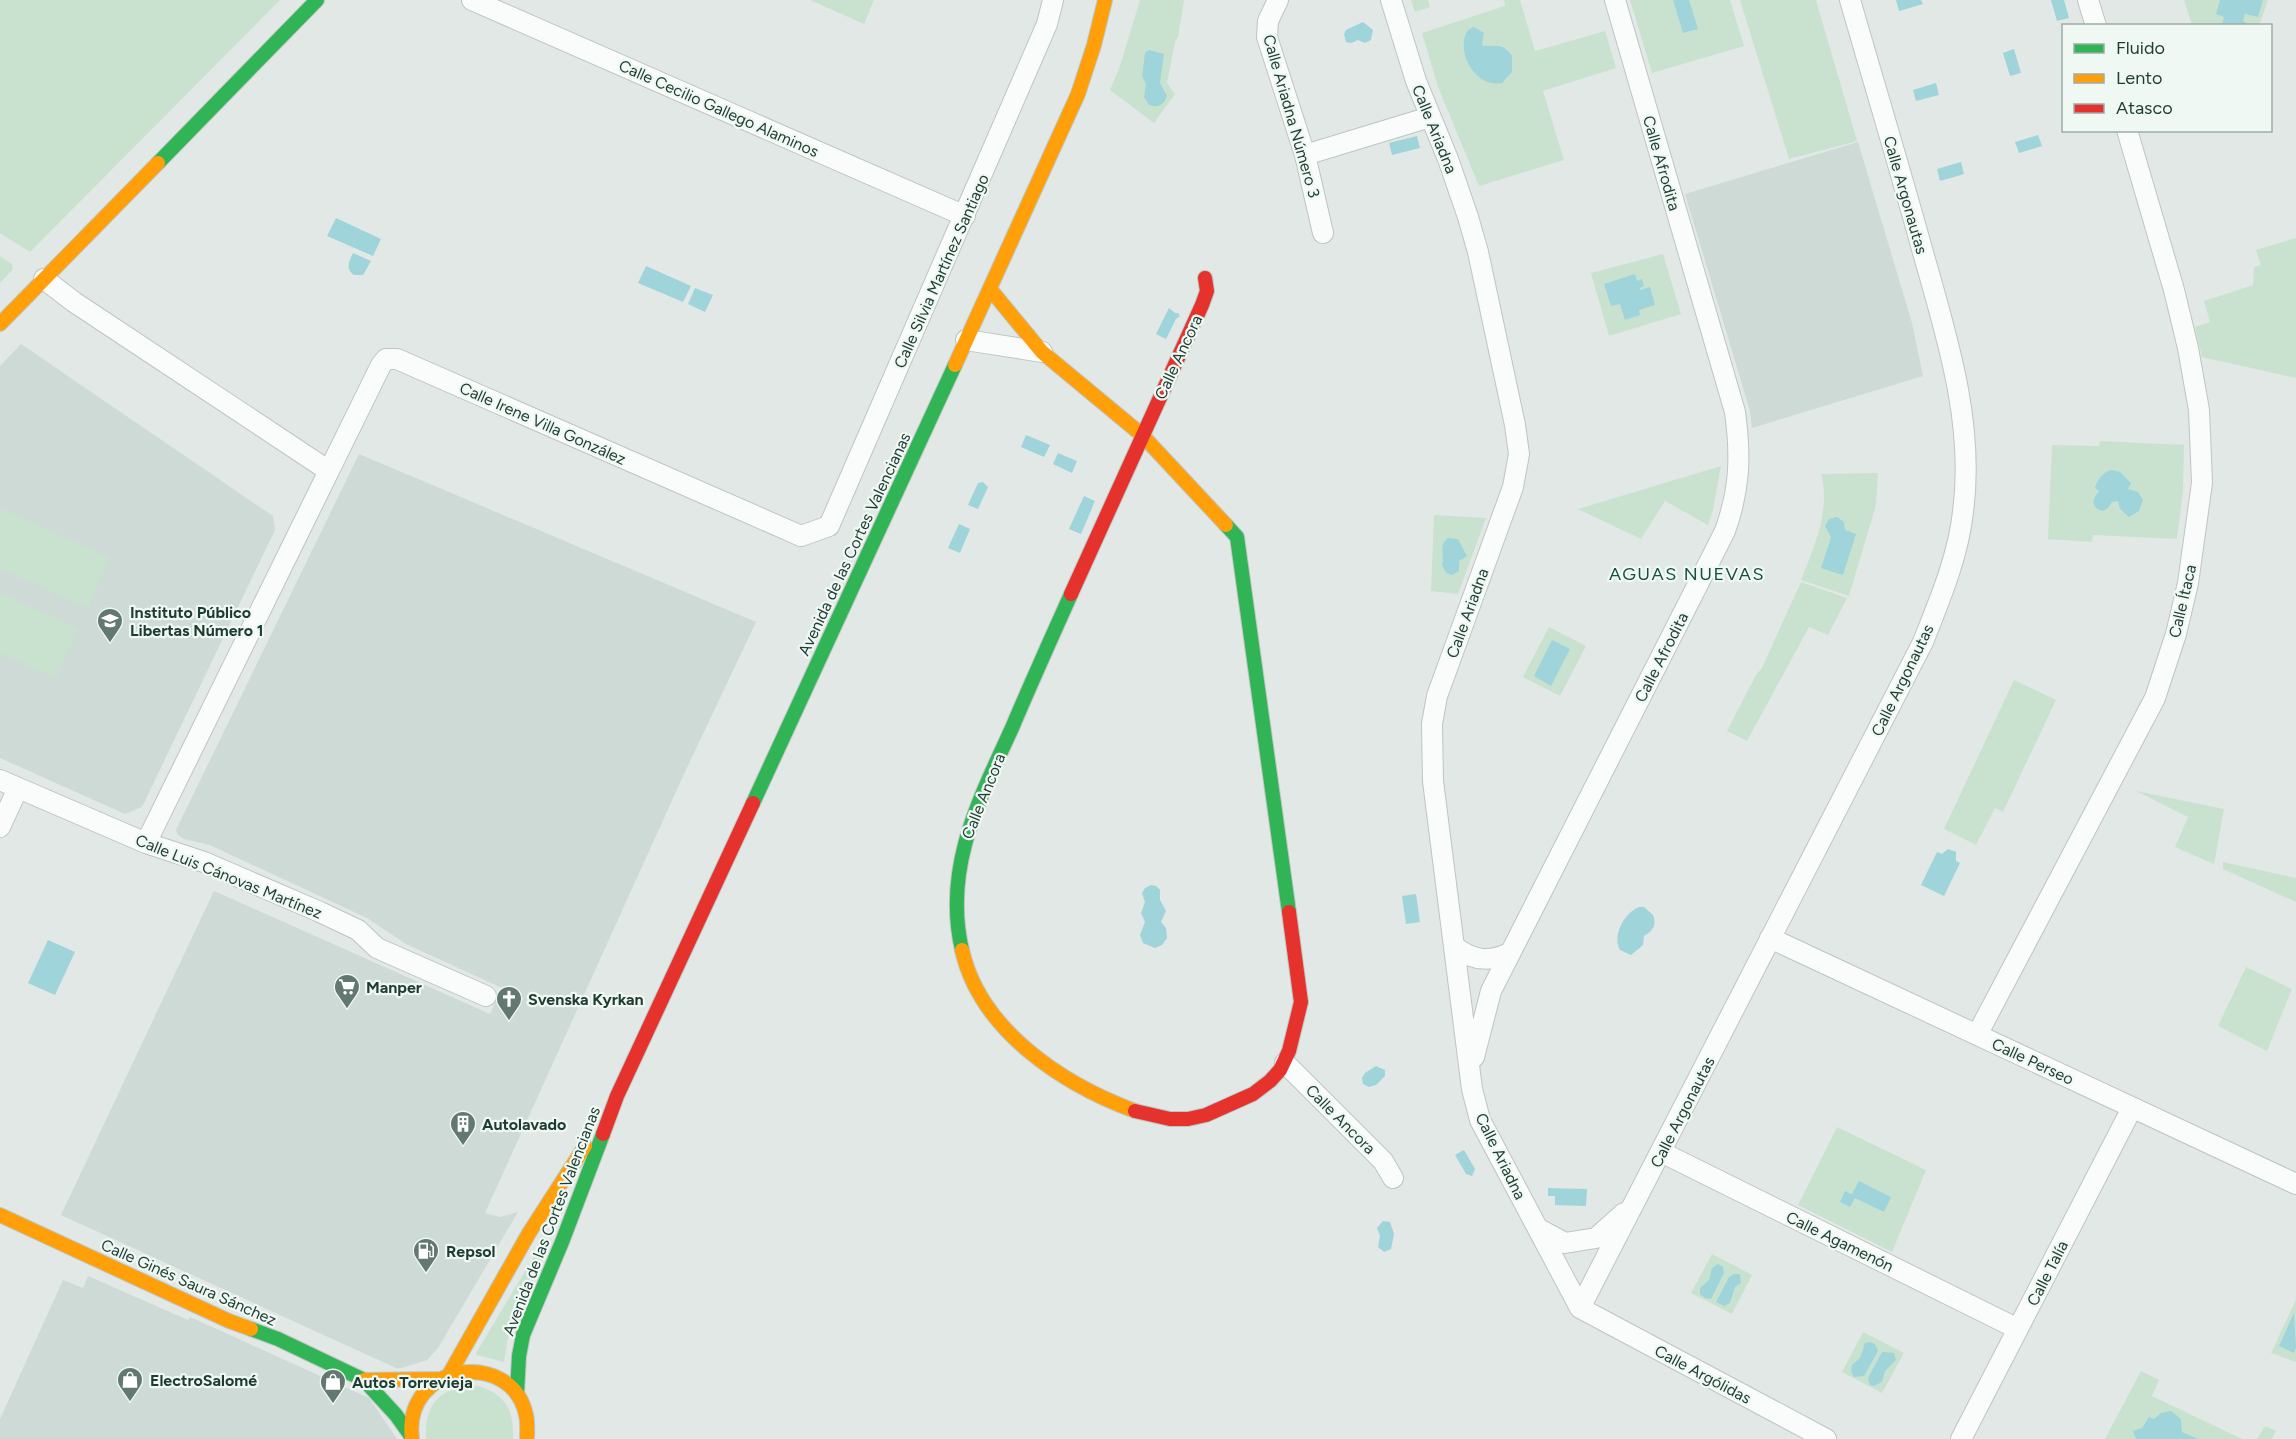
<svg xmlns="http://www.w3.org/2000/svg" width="2296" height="1439" viewBox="0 0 2296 1439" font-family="Figtree,sans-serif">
<rect width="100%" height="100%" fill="#e1e8e5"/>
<path fill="#cedad5" d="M 1858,142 L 1912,323 L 1923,376 L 1752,428 L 1750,411 L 1685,194 Z
M 21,344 L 273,516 L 275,530 L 142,807 L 125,814 L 0,758 L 0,366 Z
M 359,454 L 756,622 L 684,774 L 485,1213 L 500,1217 L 518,1212 L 438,1348 L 427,1360 L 402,1368 L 396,1368 L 61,1215 L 214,891 L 490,1014 L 502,988 L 406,944 L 367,918 L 210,845 L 184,839 L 178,835 L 176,830 Z
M 88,1276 L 188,1320 L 190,1317 L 369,1398 L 397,1439 L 0,1439 L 0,1419 L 63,1280 L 83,1288 Z"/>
<path fill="#c9e2d0" d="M 0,0 L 280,0 L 30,252 L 0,233 Z
M 810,0 L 874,0 L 864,24 Z
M 1140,0 L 1184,0 L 1178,37 L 1175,42 L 1167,83 L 1175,94 L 1154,123 L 1110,90 L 1120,66 Z
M 1411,0 L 1428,0 L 1430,7 L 1415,12 Z
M 1504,0 L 1520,0 L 1535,51 L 1605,31 L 1616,68 L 1543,91 L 1564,160 L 1479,186 L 1438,87 L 1422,33 L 1505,6 Z
M 1630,0 L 1730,0 L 1744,46 L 1652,73 Z
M 1740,0 L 1816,0 L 1857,141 L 1789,159 Z
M 2184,0 L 2268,0 L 2259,26 L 2192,25 Z
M 2296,238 L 2296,378 L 2202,357 L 2195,327 L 2210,322 L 2204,301 L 2253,285 L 2254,267 L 2261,265 L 2256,250 Z
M 1663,254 L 1681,314 L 1609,336 L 1591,273 Z
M 0,256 L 12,264 L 13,269 L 0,283 Z
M 2100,441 L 2184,445 L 2183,491 L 2177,539 L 2093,535 L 2092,542 L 2048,539 L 2052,445 L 2099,446 Z
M 1721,466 L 1713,510 L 1708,525 L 1665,501 L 1641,539 L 1578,509 Z
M 1878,473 L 1876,505 L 1849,596 L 1801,580 C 1814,547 1831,510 1821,474 Z
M 0,508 L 110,558 L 88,608 L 0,568 Z
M 1434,515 L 1486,518 L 1458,594 L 1431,591 Z
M 1801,582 L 1847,598 L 1828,635 L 1809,627 L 1747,741 L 1727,731 L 1757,673 L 1761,670 Z
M 0,593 L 78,629 L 56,678 L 0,653 Z
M 1549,627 L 1586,646 L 1560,696 L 1523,677 Z
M 2014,680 L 2056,700 L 2003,812 L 1995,808 L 1976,845 L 1944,829 Z
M 2136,791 L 2224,809 L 2214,864 L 2175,847 L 2188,817 Z
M 2223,862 L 2296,878 L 2296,902 L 2223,869 Z
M 2246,967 L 2292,989 L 2267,1051 L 2218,1026 Z
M 1837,1127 L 1926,1170 L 1892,1252 L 1798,1205 Z
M 545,1238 L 551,1241 L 509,1332 L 504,1362 L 477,1355 L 476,1353 Z
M 1712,1254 L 1752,1275 L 1732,1314 L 1691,1293 Z
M 2296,1300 L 2296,1362 L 2271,1353 Z
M 1863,1332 L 1904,1353 L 1882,1393 L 1842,1372 Z
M 2141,1371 L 2159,1380 L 2152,1396 L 2242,1439 L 2105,1439 Z
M 474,1385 C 505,1393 514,1408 513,1439 L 426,1439 C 424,1405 440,1387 474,1385 Z
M 2265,1426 L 2276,1431 L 2272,1439 L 2257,1439 Z"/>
<path fill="#9ed4da" d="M 1673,0 L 1689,0 L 1698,29 L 1683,33 Z
M 1896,0 L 1921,0 L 1923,4 L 1899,11 Z
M 2051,0 L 2064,0 L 2069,18 L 2057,21 Z
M 2220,0 L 2263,0 L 2258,17 L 2245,14 L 2243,21 L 2251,26 L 2222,25 L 2224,17 L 2216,14 Z
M 1363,22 L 1373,30 L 1371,40 L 1365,43 L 1358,40 L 1351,43 L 1346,42 L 1344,34 L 1346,30 Z
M 1474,27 L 1484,33 L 1482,43 L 1483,46 C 1496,46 1504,43 1512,56 L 1512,72 L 1502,83 C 1476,89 1454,51 1468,30 Z
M 2014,49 L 2021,73 L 2010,76 L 2003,53 Z
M 1149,50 L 1164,54 L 1160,83 L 1167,96 C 1164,105 1158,108 1149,105 L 1144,97 L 1146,84 L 1142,76 L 1145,53 Z
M 1936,83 L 1939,95 L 1916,101 L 1913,90 Z
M 2038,135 L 2042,146 L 2019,153 L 2015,142 Z
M 1417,136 L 1420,148 L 1392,155 L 1389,143 Z
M 1961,162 L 1964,174 L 1940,181 L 1937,169 Z
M 336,218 L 381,239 L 373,256 L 327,236 Z
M 353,253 L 371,261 L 363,275 L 354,275 C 345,269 349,262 353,253 Z
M 646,266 L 691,286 L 683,302 L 638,283 Z
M 1635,274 L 1637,281 L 1642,279 L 1644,286 L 1640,288 L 1640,290 L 1650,287 L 1655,305 L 1639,310 L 1640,315 L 1625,320 L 1620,304 L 1611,306 L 1604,284 Z
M 695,288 L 713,295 L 705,312 L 688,304 Z
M 1169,308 L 1175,313 L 1178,313 L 1180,316 L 1176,319 L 1166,339 L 1156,334 Z
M 1026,435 L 1050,445 L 1044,457 L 1021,447 Z
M 1058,453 L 1077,461 L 1072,473 L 1053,464 Z
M 2112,470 L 2120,472 L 2131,483 L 2128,489 L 2138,492 L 2143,500 L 2139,511 L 2129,517 L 2120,509 L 2118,501 L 2112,502 L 2108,508 L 2103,511 C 2090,508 2092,499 2099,491 L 2095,488 C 2097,480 2103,472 2112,470 Z
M 983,482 L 988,487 L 978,509 L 968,505 L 978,483 Z
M 1084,496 L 1095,501 L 1081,534 L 1069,529 Z
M 1837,517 L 1844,522 L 1845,530 L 1856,534 L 1843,575 L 1821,568 L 1831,537 L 1825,526 L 1829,519 Z
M 959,524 L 970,529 L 960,553 L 948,548 Z
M 1448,538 L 1458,539 L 1467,556 L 1459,561 L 1459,571 L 1452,575 L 1446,573 L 1442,565 C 1445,555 1438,545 1448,538 Z
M 1552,640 L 1570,649 L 1551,686 L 1534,676 Z
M 1948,849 L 1956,852 L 1956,861 L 1960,863 L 1944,896 L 1921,885 L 1937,852 L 1942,854 Z
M 1151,885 L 1156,886 L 1160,890 L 1160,900 L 1166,911 L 1161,922 L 1166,928 L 1167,938 L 1162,945 L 1155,948 L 1143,943 L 1140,935 L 1145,922 L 1141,913 L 1145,902 L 1142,893 L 1145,888 Z
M 1416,894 L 1420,922 L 1406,924 L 1402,896 Z
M 1639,907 L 1644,907 L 1653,915 C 1657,925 1653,931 1644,936 L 1643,945 L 1631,955 L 1620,950 C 1612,936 1624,913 1639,907 Z
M 48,940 L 75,952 L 55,995 L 28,983 Z
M 1376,1066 L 1385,1070 L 1385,1076 L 1376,1085 L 1369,1087 L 1363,1084 L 1362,1078 L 1365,1073 Z
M 1464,1150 L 1475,1169 L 1472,1176 L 1466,1174 L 1455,1155 Z
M 1859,1181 L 1891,1197 L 1884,1212 L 1855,1198 L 1850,1207 L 1840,1202 L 1845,1191 L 1852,1194 Z
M 1548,1188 L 1587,1189 L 1586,1206 L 1555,1205 L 1555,1196 L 1548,1196 Z
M 1383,1221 L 1390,1222 L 1394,1234 L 1391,1249 L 1384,1252 L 1378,1247 L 1380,1236 L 1377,1228 Z
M 1718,1264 L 1723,1267 L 1724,1273 L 1711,1299 L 1705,1298 L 1700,1294 L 1700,1288 L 1709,1280 L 1712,1268 Z
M 1734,1274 L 1740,1274 L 1741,1283 L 1735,1287 L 1730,1303 L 1724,1306 L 1716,1302 L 1729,1277 Z
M 2294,1313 L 2296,1348 L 2294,1353 L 2279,1346 Z
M 1870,1342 L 1875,1344 L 1878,1351 L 1864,1376 L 1854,1377 L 1851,1371 L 1852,1365 L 1860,1358 L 1865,1343 Z
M 1882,1352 L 1894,1353 L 1896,1360 L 1885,1371 L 1882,1382 L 1874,1386 L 1870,1385 L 1868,1378 Z
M 2171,1411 L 2181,1419 L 2182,1432 L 2198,1439 L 2136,1439 L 2133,1431 L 2142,1428 L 2149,1417 L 2154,1419 L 2161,1413 Z"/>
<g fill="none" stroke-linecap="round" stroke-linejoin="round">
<defs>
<path id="street" d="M 472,0 L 965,216
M 1278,0 L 1268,21 L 1267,37 L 1305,155 L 1323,233
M 1391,0 L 1416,81 L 1448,159 L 1468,217 L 1478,252 L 1515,425 L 1519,454 L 1513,487 L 1437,696 L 1432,724 L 1433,781 L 1472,1089 L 1480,1120 L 1580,1308
M 2088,0 L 2096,26
M 1305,155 L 1430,117
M 44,279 L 74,302 L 329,471
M 966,340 L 1042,352
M 0,780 L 146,843 L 204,862 L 320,912 L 358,930 L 377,948 L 486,996
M 0,827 L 18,788
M 146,843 L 381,365 L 386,359 L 397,359 L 801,536 L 829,526 L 1047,24 L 1053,0
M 1770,938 L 2296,1184
M 1455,947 C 1473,961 1490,963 1511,952
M 1977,1035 L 2155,698 L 2176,634 L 2188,583 L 2202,483 L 2199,410 L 2188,348 L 2174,290 L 2127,130
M 1474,1057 L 1491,991 L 1725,531 C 1740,489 1741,456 1735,412 L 1615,0
M 1285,1063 L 1383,1161 L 1393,1178
M 1661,1152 L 2018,1329
M 1539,1229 L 1565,1243 L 1596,1238 L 1624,1213
M 1580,1308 L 1923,642 C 1940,599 1958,557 1963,512 C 1975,423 1946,334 1922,249 C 1899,166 1874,83 1850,0
M 1580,1308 L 1826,1439
M 1961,1439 L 2132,1108"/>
<path id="fast" d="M 158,163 L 317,0
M 1226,525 L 1237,537 L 1289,912
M 753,803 L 955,365
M 962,950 C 943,868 979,800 1012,728 C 1031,683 1051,639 1071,594
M 251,1329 L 278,1339 L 364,1380 L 396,1415 L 411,1436
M 517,1394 L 519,1356 L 523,1335 L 562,1242 L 603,1134"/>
<path id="slow" d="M 990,289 L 1042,352 L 1142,435 L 1226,525
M 0,324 L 158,163
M 955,365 L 1078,94 L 1094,45 L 1105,0
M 962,950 C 980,1030 1062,1084 1135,1111
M 0,1215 L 229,1321 L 251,1329
M 450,1373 L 529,1233 L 585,1146
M 364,1380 L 440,1379
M 412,1439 C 402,1362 512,1348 526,1415 C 528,1423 527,1432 527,1439"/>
<path id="jam" d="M 1071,594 L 1202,305 L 1207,291 L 1205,278
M 1135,1111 L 1170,1119 L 1188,1119 L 1206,1115 L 1253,1094 L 1270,1081 L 1280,1070 L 1289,1051 L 1301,1002 L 1289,912
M 603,1134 L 617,1096 L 753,803"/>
</defs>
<use href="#street" stroke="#bec5c2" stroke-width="22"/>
<use href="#fast" stroke="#bec6c2" stroke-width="16"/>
<use href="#slow" stroke="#bec6c2" stroke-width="16"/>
<use href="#jam" stroke="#bec6c2" stroke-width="16"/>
<use href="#street" stroke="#fafcfb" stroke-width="20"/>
<use href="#fast" stroke="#30b455" stroke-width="14"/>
<use href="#slow" stroke="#ff9f0a" stroke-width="14"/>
<use href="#jam" stroke="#e5322d" stroke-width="14"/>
</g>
<defs>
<symbol id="school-pin" viewBox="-11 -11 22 30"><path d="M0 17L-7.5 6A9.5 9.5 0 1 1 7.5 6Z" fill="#637871" stroke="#eff8f3"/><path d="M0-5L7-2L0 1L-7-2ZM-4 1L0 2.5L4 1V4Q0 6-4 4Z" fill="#fff"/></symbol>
<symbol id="supermarket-pin" viewBox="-11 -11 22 30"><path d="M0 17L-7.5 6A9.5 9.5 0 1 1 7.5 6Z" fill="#637871" stroke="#eff8f3"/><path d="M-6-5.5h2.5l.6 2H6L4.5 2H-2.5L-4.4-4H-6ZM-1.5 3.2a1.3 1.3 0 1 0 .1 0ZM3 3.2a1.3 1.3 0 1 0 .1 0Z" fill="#fff"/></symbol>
<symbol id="church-pin" viewBox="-11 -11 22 30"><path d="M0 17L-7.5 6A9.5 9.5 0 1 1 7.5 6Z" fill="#637871" stroke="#eff8f3"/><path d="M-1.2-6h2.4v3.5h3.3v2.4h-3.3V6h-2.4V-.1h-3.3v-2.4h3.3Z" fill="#fff"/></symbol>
<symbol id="building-pin" viewBox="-11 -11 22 30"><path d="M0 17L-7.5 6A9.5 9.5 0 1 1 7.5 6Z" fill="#637871" stroke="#eff8f3"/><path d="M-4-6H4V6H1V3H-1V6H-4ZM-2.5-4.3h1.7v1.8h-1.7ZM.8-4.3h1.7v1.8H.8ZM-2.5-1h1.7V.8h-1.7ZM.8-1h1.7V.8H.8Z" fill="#fff"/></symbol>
<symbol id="fuel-pin" viewBox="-11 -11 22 30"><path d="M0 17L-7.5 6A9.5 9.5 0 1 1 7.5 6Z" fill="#637871" stroke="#eff8f3"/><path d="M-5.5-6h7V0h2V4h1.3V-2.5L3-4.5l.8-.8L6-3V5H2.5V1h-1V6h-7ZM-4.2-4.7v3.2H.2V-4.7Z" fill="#fff"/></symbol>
<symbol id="shop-pin" viewBox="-11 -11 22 30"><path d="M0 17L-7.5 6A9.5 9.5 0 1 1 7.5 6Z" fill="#637871" stroke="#eff8f3"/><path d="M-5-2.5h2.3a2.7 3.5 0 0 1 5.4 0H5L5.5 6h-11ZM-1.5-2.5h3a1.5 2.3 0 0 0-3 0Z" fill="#fff"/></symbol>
</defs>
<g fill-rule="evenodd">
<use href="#school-pin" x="95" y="606" width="30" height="40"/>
<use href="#supermarket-pin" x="332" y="972" width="30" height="40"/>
<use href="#church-pin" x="494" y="984" width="30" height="40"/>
<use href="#building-pin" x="448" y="1109" width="30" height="40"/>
<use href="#fuel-pin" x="411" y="1236" width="30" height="40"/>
<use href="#shop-pin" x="115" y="1365" width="30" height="40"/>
<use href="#shop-pin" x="318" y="1367" width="30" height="40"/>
</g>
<g text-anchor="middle" stroke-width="4.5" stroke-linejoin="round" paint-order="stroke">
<g font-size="16" fill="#1f3c33" stroke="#eff8f3">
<text transform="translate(719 108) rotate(24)" y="6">Calle Cecilio Gallego Alaminos</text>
<text transform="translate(1292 116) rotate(74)" y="6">Calle Ariadna Número 3</text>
<text transform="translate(1435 129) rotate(68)" y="6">Calle Ariadna</text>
<text transform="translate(1662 163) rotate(74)" y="6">Calle Afrodita</text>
<text transform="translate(1906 195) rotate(74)" y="6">Calle Argonautas</text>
<text transform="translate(941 271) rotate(-66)" y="6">Calle Silvia Martínez Santiago</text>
<text transform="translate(1178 357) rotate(-65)" y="6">Calle Ancora</text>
<text transform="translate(543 423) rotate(24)" y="6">Calle Irene Villa González</text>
<text transform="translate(854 544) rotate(-65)" y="6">Avenida de las Cortes Valencianas</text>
<text transform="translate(2182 601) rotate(-77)" y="6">Calle Ítaca</text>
<text transform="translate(1467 613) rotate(-70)" y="6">Calle Ariadna</text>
<text transform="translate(1661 657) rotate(-63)" y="6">Calle Afrodita</text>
<text transform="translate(1902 680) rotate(-64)" y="6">Calle Argonautas</text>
<text transform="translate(983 796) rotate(-68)" y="6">Calle Ancora</text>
<text transform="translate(229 876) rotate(22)" y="6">Calle Luis Cánovas Martínez</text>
<text transform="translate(2033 1061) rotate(25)" y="6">Calle Perseo</text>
<text transform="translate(1682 1112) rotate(-63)" y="6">Calle Argonautas</text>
<text transform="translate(1341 1119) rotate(45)" y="6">Calle Ancora</text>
<text transform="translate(1501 1156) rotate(64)" y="6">Calle Ariadna</text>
<text transform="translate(551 1221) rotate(-69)" y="6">Avenida de las Cortes Valencianas</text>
<text transform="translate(1840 1241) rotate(26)" y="6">Calle Agamenón</text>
<text transform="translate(2047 1273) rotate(-63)" y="6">Calle Talía</text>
<text transform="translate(189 1282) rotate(24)" y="6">Calle Ginés Saura Sánchez</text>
<text transform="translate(1703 1374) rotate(28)" y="6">Calle Argólidas</text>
</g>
<g font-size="16" font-weight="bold" fill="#1f3c33" stroke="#eff8f3" text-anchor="start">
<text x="130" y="618">Instituto Público<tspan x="130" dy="18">Libertas Número 1</tspan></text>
<text x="366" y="993">Manper</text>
<text x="528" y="1005">Svenska Kyrkan</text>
<text x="482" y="1130">Autolavado</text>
<text x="446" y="1257">Repsol</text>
<text x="150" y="1386">ElectroSalomé</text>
<text x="352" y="1388">Autos Torrevieja</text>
</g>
<g font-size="18" letter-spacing="1.5" fill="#194f3f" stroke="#eff8f3">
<text x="1687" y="580">AGUAS NUEVAS</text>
</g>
</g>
<rect x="2062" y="24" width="210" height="108" fill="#eff8f3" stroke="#9cada6" stroke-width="1.5"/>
<rect x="2074" y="44" width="30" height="9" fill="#30b455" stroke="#9cada6" stroke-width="1.5"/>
<text x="2116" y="54" font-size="18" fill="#1f3c33">Fluido</text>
<rect x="2074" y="74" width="30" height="9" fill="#ff9f0a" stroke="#9cada6" stroke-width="1.5"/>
<text x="2116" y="84" font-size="18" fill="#1f3c33">Lento</text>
<rect x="2074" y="104" width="30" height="9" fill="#e5322d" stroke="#9cada6" stroke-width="1.5"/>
<text x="2116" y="114" font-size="18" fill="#1f3c33">Atasco</text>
</svg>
